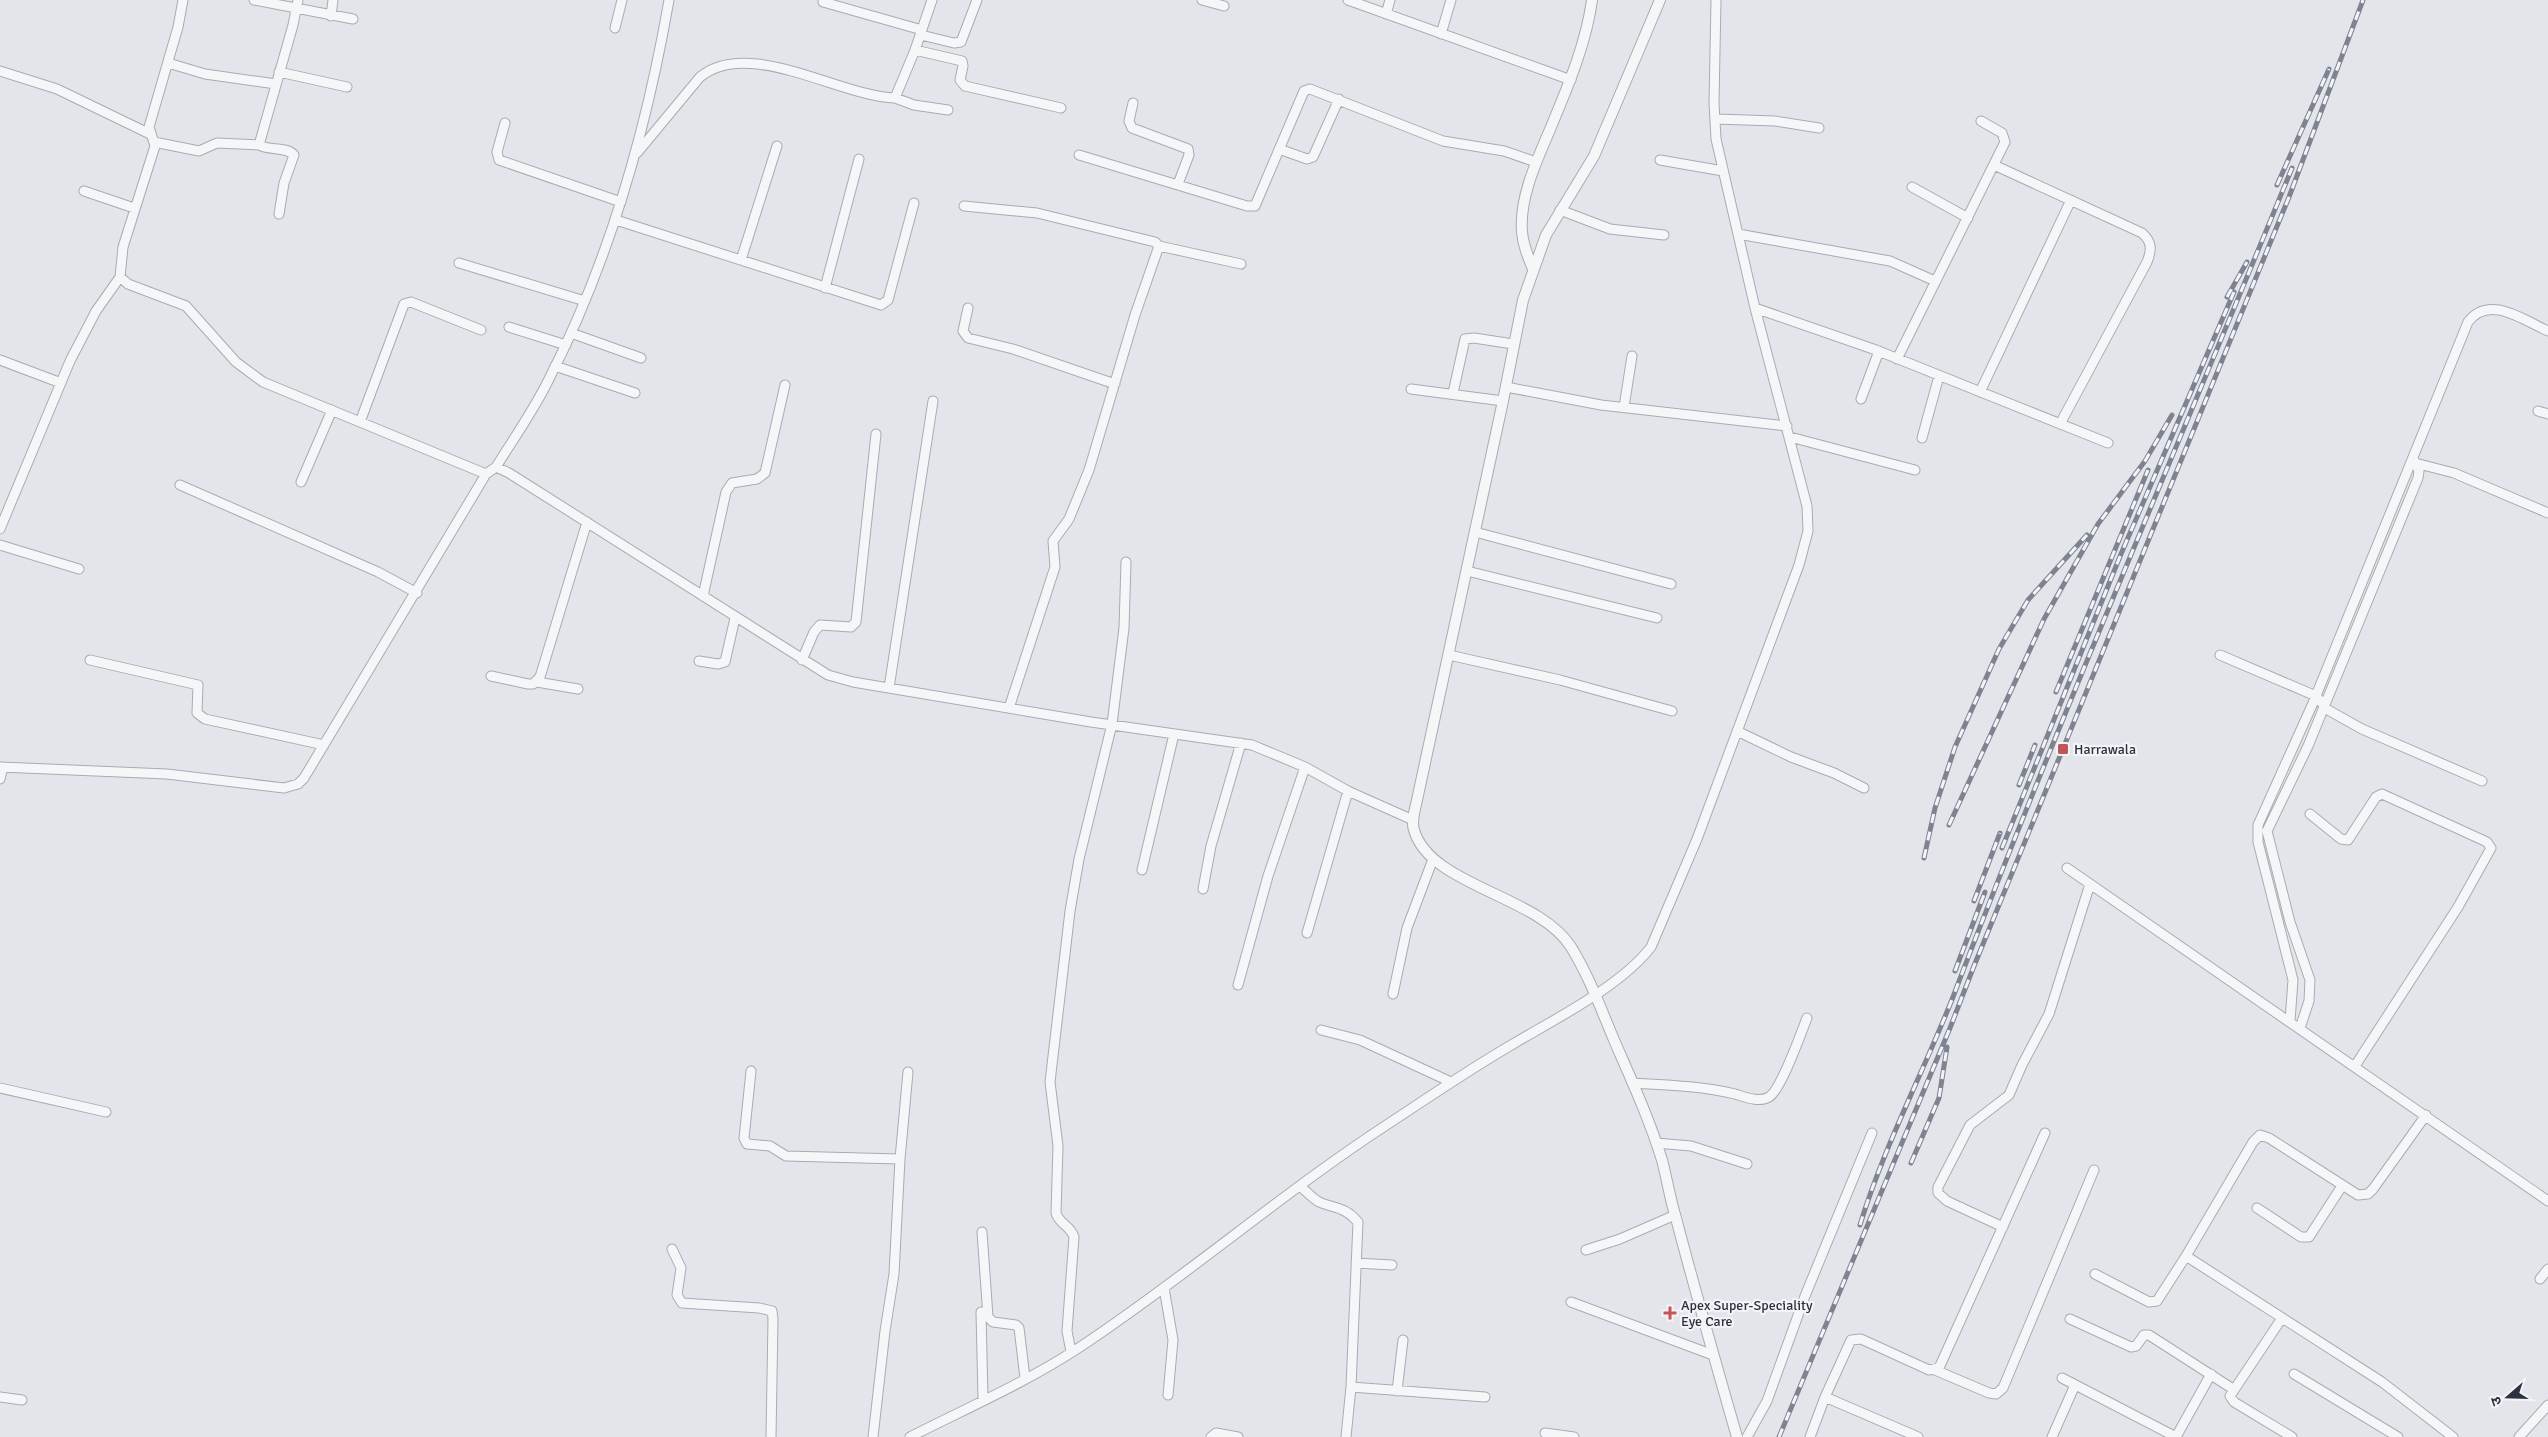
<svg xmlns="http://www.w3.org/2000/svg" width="2548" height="1437" viewBox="0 0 2548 1437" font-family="Signika,'Noto Sans Devanagari',sans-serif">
<rect width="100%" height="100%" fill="#e3e5ea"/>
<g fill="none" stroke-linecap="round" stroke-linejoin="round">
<defs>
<path id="minor" d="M 183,0 L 178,27 L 149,127 L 155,146 L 123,247 L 120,277 L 128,284 L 186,306 L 236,362 L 263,382 L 486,474
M 254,0 L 353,19
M 1202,0 L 1224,6
M 1348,0 L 1571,80
M 823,2 L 922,30
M 1386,14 L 1390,0
M 331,16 L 333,0
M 615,28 L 622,0
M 1441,34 L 1451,0
M 921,35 L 954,43 L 961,42 L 977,0
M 915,50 L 962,61 L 963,66 L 960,80 L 965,86 L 1061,108
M 168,63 L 205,74 L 276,84
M 0,71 L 57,89 L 150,134
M 279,72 L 347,87
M 895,98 L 914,105 L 948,110
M 1133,103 L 1129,121 L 1132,128 L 1188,149 L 1189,155 L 1178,184
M 1715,119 L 1775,121 L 1819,128
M 505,123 L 497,152 L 499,160 L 621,202
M 154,142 L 199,151 L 217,143 L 259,145 L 293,25 L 298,0
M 259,145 C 269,151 286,146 294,155 L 284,183 L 279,214
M 1279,149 L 1307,159 L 1313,157 L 1339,99
M 637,153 L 700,77 C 748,37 839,96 895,98 L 915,50 L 932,0
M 1079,155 L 1247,206 L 1255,206 L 1304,91 L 1310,89 L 1443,141 L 1504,151 L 1536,162
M 1660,160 L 1723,171
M 1994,165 L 2142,233 C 2152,242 2152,249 2147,262 L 2060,424
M 1912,187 L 1968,218
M 84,191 L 134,208
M 964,206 L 1037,213 L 1155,242 L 1159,246 L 1135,315 L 1089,470 L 1069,519 L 1053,541 L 1055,567 L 1009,708
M 1560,210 L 1610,229 L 1664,235
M 616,220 L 881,305 L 888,300 L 914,203
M 1738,234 L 1890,261 L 1935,281
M 1159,246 L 1241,264
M 741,260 L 777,146
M 459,263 L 585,301
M 825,288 L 859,159
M 968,308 L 963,331 L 968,338 L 1013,349 L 1115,384
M 1755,308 L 1876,350 L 2108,443
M 509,327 L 566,345
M 571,333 L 641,358
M 1897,359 L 2005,142 L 2002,133 L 1981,121
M 0,360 L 61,383
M 555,366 L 635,393
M 1506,387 L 1601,405 L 1787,426
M 1411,389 L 1503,401
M 1980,392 L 2071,200
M 1453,393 L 1465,339 L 1474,338 L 1513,344
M 1861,399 L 1879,351
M 1624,407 L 1632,356
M 2538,411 L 2548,414
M 360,422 L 404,304 L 411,302 L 481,330
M 1790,437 L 1915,470
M 1922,438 L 1939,376
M 2415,463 L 2454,473 L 2548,513
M 496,467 C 514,438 534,410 549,379 C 610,260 646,132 669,0
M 301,482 L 332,410
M 180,485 L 378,572 L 417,593
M 0,529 L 70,361 L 96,311 L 120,277
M 1475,532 L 1671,584
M 0,545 L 79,569
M 1467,571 L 1657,618
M 703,596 L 726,492 L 732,483 L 757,479 L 765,473 L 785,385
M 1449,655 L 1560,680 L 1672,711
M 2220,655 L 2316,696 L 2328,710 L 2362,729 L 2482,781
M 90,660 L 198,685 L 197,713 L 205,719 L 324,745
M 802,660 L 814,632 L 820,625 L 851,627 L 856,622 L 876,434
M 699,661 L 718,664 L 725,662 L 735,618
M 491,676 L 528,684 L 533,684 L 540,677 L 587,522
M 537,682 L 578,689
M 889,688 L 933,401
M 1737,731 L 1791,757 L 1834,773 L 1864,788
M 0,767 L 167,774 L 284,788 L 298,784 L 304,778 L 486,474 L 496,467 L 509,473 L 828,675 L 853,682 L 1091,722 L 1252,745 L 1305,767 L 1348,791 L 1413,820
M 0,779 L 3,767
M 2310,814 L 2341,839 L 2348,840 L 2376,797 L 2382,794 L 2487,842 L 2491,848 L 2458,907 L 2355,1066
M 2067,868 L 2548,1201
M 1142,870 L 1174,734
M 1203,889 L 1211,846 L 1241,743
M 1307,933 L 1348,791
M 1238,985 L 1268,876 L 1305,767
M 1393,994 L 1407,928 L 1433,859
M 2290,1021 L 2293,980 L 2258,842 L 2258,825 L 2313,703 L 2468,322 C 2489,294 2523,320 2548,331
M 2300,1028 L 2309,1001 L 2310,980 L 2290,922 L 2267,831 L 2308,746 L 2418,478 L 2419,471 L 2413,458
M 1321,1030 L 1360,1040 L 1451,1082
M 751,1071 L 744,1138 L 747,1144 L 770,1146 L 786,1156 L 900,1159
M 1632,1083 C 1667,1085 1701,1086 1735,1094 C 1745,1097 1759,1103 1769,1097 C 1781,1090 1801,1033 1807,1018
M 0,1088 L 106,1112
M 1656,1143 L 1691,1146 L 1747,1164
M 1300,1186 C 1306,1191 1312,1198 1319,1202 C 1335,1209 1344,1206 1358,1222 L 1351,1387 L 1346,1437
M 2257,1208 L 2301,1237 L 2309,1237 L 2342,1186
M 2003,1227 L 1947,1201 L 1938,1193 L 1938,1187 L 1970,1125 L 2009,1095 L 2022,1065 L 2049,1014 L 2090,884
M 982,1232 L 988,1317 L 993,1322 L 1016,1325 L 1019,1328 L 1025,1378
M 672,1249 L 681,1268 L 677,1295 L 682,1303 L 759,1308 L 772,1311 L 773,1319 L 771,1437
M 1586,1250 L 1620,1239 L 1675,1215
M 2186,1256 L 2382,1382 L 2453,1437
M 1356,1263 L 1392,1265
M 2095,1274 L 2149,1302 L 2157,1301 L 2186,1256 L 2253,1142 L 2260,1135 L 2269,1138 L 2358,1195 L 2368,1194 L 2373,1189 L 2426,1115
M 2540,1279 L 2548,1269
M 1164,1288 L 1173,1340 L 1168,1395
M 1571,1302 L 1713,1355
M 981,1312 L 983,1399
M 2282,1318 L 2230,1396 L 2234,1402 L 2292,1437
M 2070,1319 L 2131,1347 L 2136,1346 L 2144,1335 L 2149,1335 L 2233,1389
M 1071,1352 L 1067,1331 L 1074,1237 C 1071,1226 1059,1224 1056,1213 L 1058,1146 L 1050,1082 L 1070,911 L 1079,859 L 1112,724 L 1124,628 L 1126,562
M 1935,1370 L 1989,1393 L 1996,1394 L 2003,1388 L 2094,1170
M 2294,1374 L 2398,1437
M 2062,1378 L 2176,1437 L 2211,1374
M 1351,1387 L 1485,1397
M 1397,1391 L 1403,1340
M 0,1397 L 22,1400
M 1825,1397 L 1918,1437
M 1545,1433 L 1574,1437
M 873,1437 L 885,1331 L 894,1274 L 900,1159 L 908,1072
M 910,1437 C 967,1408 1027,1382 1080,1347 C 1186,1277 1282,1193 1388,1124 C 1429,1097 1470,1069 1513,1044 C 1555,1019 1621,986 1651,947 L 1697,839 L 1799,565 L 1808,531 L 1807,506 L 1755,308 L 1716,139 L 1714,103 L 1716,0
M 1211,1437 L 1216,1433 L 1238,1437
M 1747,1437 L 1767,1401 L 1805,1296 L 1872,1133
M 1810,1437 L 1825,1397 L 1851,1340 L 1861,1339 L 1929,1370 L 1939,1368 L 2045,1133
M 2052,1437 L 2075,1385
M 2519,1437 L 2548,1405"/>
<path id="tertiary" d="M 1660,0 L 1594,156 L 1546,235 L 1523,300 L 1503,401 L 1417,800 C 1415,810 1411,821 1414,830 C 1430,886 1538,895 1571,947 C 1589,976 1601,1009 1614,1040 C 1631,1079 1649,1118 1662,1160 C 1667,1179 1670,1199 1676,1218 C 1695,1291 1716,1364 1737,1437
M 1533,269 C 1528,257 1523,245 1522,232 C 1519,197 1538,158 1551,127 C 1568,86 1586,44 1592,0"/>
</defs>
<use href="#minor" stroke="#a8abb4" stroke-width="11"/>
<use href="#tertiary" stroke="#a8abb4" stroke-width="12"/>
<use href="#minor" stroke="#f5f6f8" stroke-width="9"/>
<use href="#tertiary" stroke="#f5f6f8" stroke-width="10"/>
<defs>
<path id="rail" d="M 2277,185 L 2329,69
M 2227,297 L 2247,262
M 2056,692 L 2148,470
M 2019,785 L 2035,745
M 1949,825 L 2044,619 L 2098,524 L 2145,461 L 2172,415
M 2002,848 L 2121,554 L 2234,292
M 1924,858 L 1935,808 L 1955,747 L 1999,649 L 2028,600 L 2087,535
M 1974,901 L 2000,833
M 1955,971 L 1985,892
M 1911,1163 L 1939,1098 L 1947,1047
M 1860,1225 C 1884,1146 1923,1073 1953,997 C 2059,718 2179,444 2292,168
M 1779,1437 L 1950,1028 L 1974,966 L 2289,197 L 2363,0"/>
</defs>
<use href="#rail" stroke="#7e8392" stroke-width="5"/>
<use href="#rail" stroke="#f2f4f7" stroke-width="3" stroke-dasharray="9" stroke-linecap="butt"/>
</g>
<g fill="#c25558" stroke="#f2f4f7" stroke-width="2">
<rect x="2057" y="743" width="12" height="12" rx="2.5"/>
<path d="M1667.5 1305.5h5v5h5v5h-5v5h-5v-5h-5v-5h5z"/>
</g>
<g text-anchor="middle" stroke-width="4.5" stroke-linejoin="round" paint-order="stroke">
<g font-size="14" fill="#2c3140" stroke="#f2f4f7" text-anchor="start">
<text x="2074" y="754">Harrawala</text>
<text x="1681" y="1310">Apex Super-Speciality<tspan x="1681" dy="16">Eye Care</tspan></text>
</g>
</g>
<g transform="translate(2508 1397) rotate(250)" stroke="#f2f4f7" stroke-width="4" paint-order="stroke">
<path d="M0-4L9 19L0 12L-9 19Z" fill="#2c3140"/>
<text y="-8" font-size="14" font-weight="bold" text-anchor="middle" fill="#2c3140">उ</text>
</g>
</svg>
